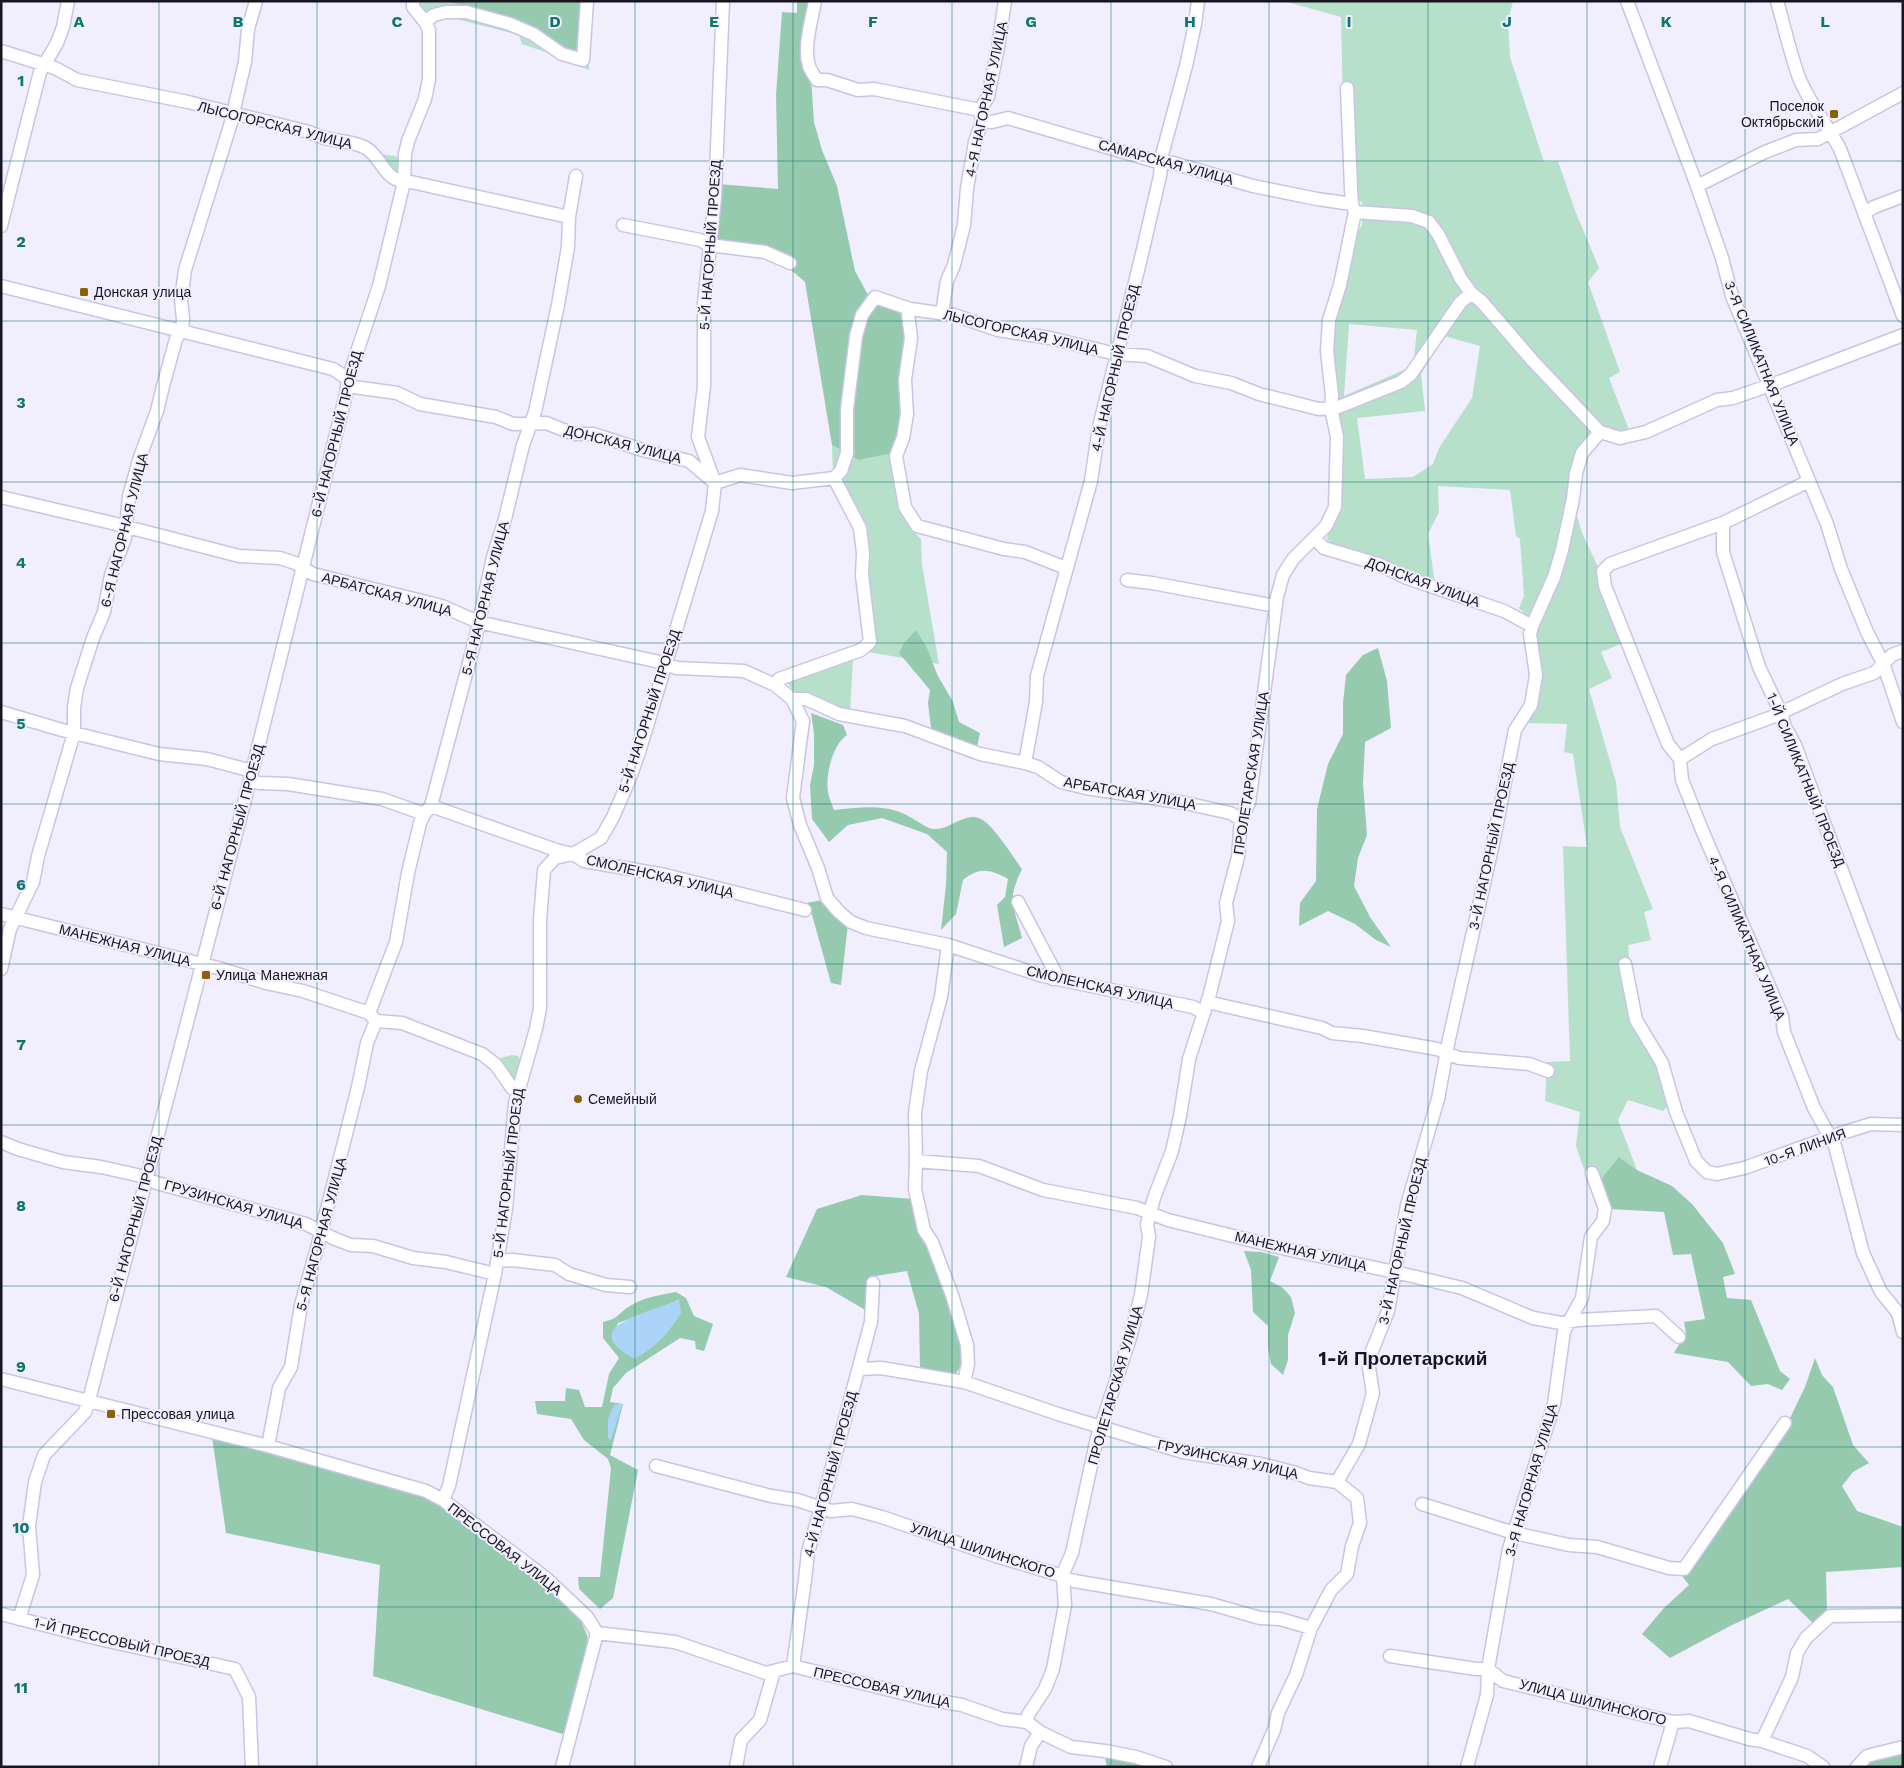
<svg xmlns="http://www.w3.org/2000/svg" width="1904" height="1768" viewBox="0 0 1904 1768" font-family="'Work Sans',sans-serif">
<rect width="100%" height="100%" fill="#f1effd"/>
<path fill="#b6e0ca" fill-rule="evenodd" d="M 416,1 L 446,1 L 536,27 L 565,48 L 590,1 L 589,70 L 551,54 L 522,44 L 519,35 L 445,16 L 435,22 L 423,15 Z
M 1284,1 L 1513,1 L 1508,22 L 1510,57 L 1544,162 L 1558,161 L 1576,213 L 1599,268 L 1588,282 L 1620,372 L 1609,378 L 1629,430 L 1615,431 L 1602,424 L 1587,437 L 1550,574 L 1528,617 L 1519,608 L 1524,596 L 1520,539 L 1516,536 L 1510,490 L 1438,486 L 1439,512 L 1428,534 L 1435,585 L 1332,547 L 1327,539 L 1329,529 L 1336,521 L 1341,508 L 1342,490 L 1341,423 L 1338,411 L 1332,352 L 1334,321 L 1356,236 L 1362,225 L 1362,202 L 1345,197 L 1341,17 ZM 1349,324 L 1417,330 L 1413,366 L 1344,396 ZM 1444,336 L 1480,346 L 1472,398 L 1439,448 L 1433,464 L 1413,477 L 1365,479 L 1357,418 L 1425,411 L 1421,374 Z
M 377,154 L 395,156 L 399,158 L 399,172 L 397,175 Z
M 832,445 L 859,460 L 889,454 C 899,482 898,519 921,539 L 922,565 L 939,664 L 868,652 L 864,575 L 867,551 L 833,472 Z
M 1574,505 L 1582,533 L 1600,571 L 1623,643 L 1601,652 L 1612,678 L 1589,689 L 1616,782 L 1620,827 L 1653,909 L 1644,912 L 1651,940 L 1628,945 L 1631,983 L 1668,1100 L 1668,1106 L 1663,1111 L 1628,1100 L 1618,1120 L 1637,1170 L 1619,1157 L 1610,1209 L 1600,1206 L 1588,1181 L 1576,1146 L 1580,1112 L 1545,1101 L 1547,1062 L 1570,1061 L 1563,846 L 1587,847 L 1573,754 L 1564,752 L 1567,724 L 1524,723 L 1537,628 Z
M 853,660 L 850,712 C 834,707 791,698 787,681 L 823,666 Z
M 512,1055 L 518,1056 L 521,1060 L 514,1083 L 497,1059 Z"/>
<path fill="#95caaf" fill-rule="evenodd" d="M 446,1 L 584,1 L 578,50 L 565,48 L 536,27 Z
M 797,1 L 812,1 L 811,78 L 814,122 L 822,150 L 837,186 L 855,271 L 867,293 L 875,300 L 900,311 L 903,316 L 906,338 L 904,415 L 899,439 L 889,454 L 859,460 L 832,445 L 805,282 L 783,263 L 720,248 L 714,241 L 718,184 L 778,189 L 776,95 L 782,12 L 797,13 Z
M 916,630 L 927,648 L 937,674 L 953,702 L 959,722 L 980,733 L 977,747 L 931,728 L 928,703 L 930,690 L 899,653 L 904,643 Z
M 1378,648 L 1387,681 L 1391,728 L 1365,742 L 1363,783 L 1367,835 L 1358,858 L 1354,886 L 1370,917 L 1391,947 L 1376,940 L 1355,924 L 1328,911 L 1299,926 L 1300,903 L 1316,881 L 1317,809 L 1328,764 L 1343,734 L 1343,703 L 1346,675 L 1363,655 Z
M 811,713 L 843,725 L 847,735 C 833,744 825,775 828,792 C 829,798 832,805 834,810 C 856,808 881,804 902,813 C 911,816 925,828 933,829 C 951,831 967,808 984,821 C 995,828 1014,858 1022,869 C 1006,902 1014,906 1022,938 L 1004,947 L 997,905 L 1005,897 L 1008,879 C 990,869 979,867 963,880 L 956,914 L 941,930 L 946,885 L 947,852 L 927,834 L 882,818 L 848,825 L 829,842 L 812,819 L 810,785 L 814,765 L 814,733 Z
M 823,900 L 848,924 L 841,985 L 831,983 L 812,915 L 806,903 Z
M 1619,1157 L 1637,1170 L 1672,1186 L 1692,1204 L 1723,1243 L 1735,1274 L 1723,1277 L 1727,1298 L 1751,1300 L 1780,1371 L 1790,1379 L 1782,1390 L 1768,1384 L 1751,1386 L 1728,1362 L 1674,1353 L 1686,1333 L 1684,1322 L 1705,1319 L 1691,1254 L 1673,1255 L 1664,1212 L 1610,1209 L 1602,1178 Z
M 862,1195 L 913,1199 L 963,1345 C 962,1356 963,1368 954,1375 L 920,1370 L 919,1314 L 907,1271 L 869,1277 L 867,1311 L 826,1287 L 786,1277 L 817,1209 Z
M 1244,1251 L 1261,1252 L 1279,1257 L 1270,1281 L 1283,1288 L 1291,1297 L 1295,1313 L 1288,1335 L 1288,1360 L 1283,1375 L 1271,1364 L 1268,1348 L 1268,1326 L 1253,1312 L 1251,1270 Z
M 676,1292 L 686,1298 L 694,1316 L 713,1324 L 704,1351 L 696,1349 L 695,1341 L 680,1338 L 626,1373 L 613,1388 L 610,1402 L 623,1404 L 610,1455 L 638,1470 L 613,1598 L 600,1609 L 579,1589 L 578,1577 L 600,1577 L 611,1468 L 608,1459 L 584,1440 L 571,1419 L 537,1414 L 535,1401 L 565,1401 L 566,1388 L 579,1390 L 585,1407 L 602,1407 L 609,1374 L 619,1358 L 603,1338 L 603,1322 C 620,1318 617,1314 630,1306 C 644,1297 660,1295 676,1292 ZM 679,1300 L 612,1340 L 618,1323 C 638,1315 659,1308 679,1300 Z
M 1815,1358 L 1822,1375 L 1833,1387 L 1853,1445 L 1869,1463 L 1853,1472 L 1842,1486 L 1857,1511 L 1903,1527 L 1903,1567 L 1826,1572 L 1827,1613 L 1816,1626 L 1788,1599 L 1730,1626 L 1670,1658 L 1642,1634 L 1663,1609 L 1689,1585 L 1682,1576 L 1778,1443 L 1805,1387 Z
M 212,1437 L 421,1496 L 442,1507 L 545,1583 L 581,1621 L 587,1635 L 589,1649 L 566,1735 L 373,1676 L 380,1565 L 226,1533 Z
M 1903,1744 L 1903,1767 L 1853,1767 Z
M 1104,1754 L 1152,1767 L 1107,1767 Z"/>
<path fill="#acd4f9" d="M 679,1299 L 681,1313 C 666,1336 659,1344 635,1359 C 572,1325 654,1313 679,1299 Z
M 620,1404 L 622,1405 L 611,1440 L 608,1438 L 608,1419 L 614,1405 Z"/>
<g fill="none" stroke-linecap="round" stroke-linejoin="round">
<defs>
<path id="minor" d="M 815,1 C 812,19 803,47 809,66 C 810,70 814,75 817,80 L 827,80 L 858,90 L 874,89 L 980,110
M 1627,1 L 1697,186 L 1722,258 L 1732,296 L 1827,524 L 1841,569 L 1867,632 L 1883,663 L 1903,722
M 1777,1 C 1784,26 1790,52 1798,75 C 1808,102 1827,124 1840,149 L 1903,316
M 425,22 L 434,15 L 446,12 L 466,12 L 510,24 L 533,34 L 562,54 L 583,60 L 587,1
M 1,51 L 55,68 L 77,80 L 188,102 L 309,132 C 328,143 350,139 366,148 C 384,159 383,183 411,182 L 569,217
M 982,121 L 992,122 L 1008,118 L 1161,163 L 1173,163 L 1253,186 L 1317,199 L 1352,204
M 1697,186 L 1765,152 L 1796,140 L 1818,139 L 1903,93
M 1355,212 L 1412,216 L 1429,222 L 1438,234 L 1461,279 L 1471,293 L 1482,302 L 1532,360 L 1600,432 L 1620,438 L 1646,432 L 1717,400 L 1733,398 L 1782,381 L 1903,335
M 1864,213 L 1874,207 L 1903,196
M 623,225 L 700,240 L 709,245 L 765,252 L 790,263
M 1,226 L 40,72 L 57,43 L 63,27 L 68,1
M 1,286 L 333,369 L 348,379
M 910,309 L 908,315 L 911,338 L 905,380 L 907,414 L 903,438 L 896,456 L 905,507 L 917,526 L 1004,549 L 1025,552 L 1066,568
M 942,313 L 947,281 L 954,265 L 964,225 L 967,188 L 975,142 L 982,121 L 980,110 L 988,97 L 998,47 L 1005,1
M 347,386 L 397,393 L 420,404 L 496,417 L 513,424 L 546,423 L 574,434 L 593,434 L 646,451 L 689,461 L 715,483 L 740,475 L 792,483 L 834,478
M 834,478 L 841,471 L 847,453 L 847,409 L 856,336 L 862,315 L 875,297 L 910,309 L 954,315 L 998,330 L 1050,338 L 1116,354 L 1147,356 L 1195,376 L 1231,383 L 1259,394 L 1319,409 L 1336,408 L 1401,382 L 1411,374 L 1460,303 L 1471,293
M 1809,481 L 1723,523 L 1610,564 L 1603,571 L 1605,586 L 1668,744 L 1680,759 L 1682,780 L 1702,830 L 1782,1016 L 1784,1032 L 1814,1108 L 1835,1146 L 1863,1253 L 1881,1292 L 1898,1313 L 1903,1332
M 1,497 L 112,523 L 239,556 L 280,558 L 295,563 L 313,574 L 442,606 L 478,622 L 655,661 L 677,668 L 744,671 L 775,685 L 792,699 L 803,721 L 793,798 L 800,825 L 818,868 L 827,898 L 839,912 L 851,922 L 866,928 L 948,945 L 1043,976 L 1193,1007 L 1204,1013
M 1723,523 L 1723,552 L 1759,667 L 1781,713 L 1785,727 L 1795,745 L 1903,1034
M 1315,539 L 1324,548 L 1378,564 L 1407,578 L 1504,611 L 1532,626
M 1127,580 L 1152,583 L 1275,606
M 775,685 L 779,679 L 861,650 L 870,642 L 862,575 L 863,553 L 860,528 L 834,478
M 792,699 L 806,699 L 839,714 L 905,726 L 980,754 L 1025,763 L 1038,767 L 1061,782 L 1086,788 L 1185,803 L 1230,813 L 1241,819
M 1,712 L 62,730 L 159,754 L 207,759 L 252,771
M 1680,759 L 1712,739 L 1772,717 L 1842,684 L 1874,673 L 1892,655 L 1903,651
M 1025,763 L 1036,702 L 1037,676 L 1091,481 L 1099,427 L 1141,258 L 1160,176 L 1162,155 L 1186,66 L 1195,24 L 1198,1
M 250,780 L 259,783 L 288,784 L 382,799 L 424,814
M 431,806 L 556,850 L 573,854 L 584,861 L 665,875 L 805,910
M 1018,902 L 1055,972 L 1053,979
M 1,914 L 218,968 L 266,983 L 303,991 L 369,1013 L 376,1021 L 402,1023 L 482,1054 L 496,1065 L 512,1088 L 518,1090
M 948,945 L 941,997 L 921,1071 L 915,1113 L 916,1161 L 915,1189 L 924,1230 L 932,1242 L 952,1295 L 967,1345 L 968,1364 L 964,1382
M 1625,964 L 1636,1020 L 1662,1063 L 1676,1112 L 1696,1161 L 1707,1172 L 1717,1174 L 1744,1168 L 1839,1134 L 1871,1124 L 1903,1125
M 1,969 L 10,929 L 33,882 L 38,856 L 74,733 L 74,707 L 77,688 L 93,638 L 104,612 L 111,575 L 125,538 L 129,496 L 140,457 L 157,411 L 163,386 L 176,339 L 182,330 L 183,319 L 181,300 L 185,270 L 230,126 L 245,62 L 248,29 L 256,1
M 1207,1002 L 1322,1028 L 1332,1033 L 1363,1036 L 1437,1049 L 1459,1058 L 1529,1064 L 1548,1071
M 369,1013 L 396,942 L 408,873 L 420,823 L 424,814 L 431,806 L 475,640 L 493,557 L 505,519 L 523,445 L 535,412 L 558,305 L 568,247 L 569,217 L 576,176
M 1,1142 L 18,1149 L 63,1162 L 101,1167 L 137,1175 L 157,1183 L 306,1224 L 335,1239 L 351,1245 L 373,1246 L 413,1258 L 446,1262 L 495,1274
M 916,1161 L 979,1166 L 1043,1190 L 1137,1208 L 1168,1220 L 1286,1249 L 1395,1272 L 1462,1288 L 1533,1318 L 1561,1323 L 1578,1320 L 1656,1316 L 1679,1337
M 497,1261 L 512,1260 L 555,1265 L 569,1274 L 606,1285 L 630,1287
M 859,1369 L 881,1368 L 964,1382 L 1058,1414 L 1183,1452 L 1261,1464 L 1296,1473 L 1309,1478 L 1337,1482
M 1,1379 L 268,1446 L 426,1491 L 443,1500 L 547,1579 L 587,1617 L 597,1633
M 268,1446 L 279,1388 L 291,1367 L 301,1305 L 317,1248 L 358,1087 L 367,1043 L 376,1021
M 656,1466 L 771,1496 L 797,1500 L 831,1511 L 852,1509 L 882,1517 L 996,1556 L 1056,1574 L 1074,1581 L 1211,1604 L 1260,1618 L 1280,1619 L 1311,1628
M 443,1500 L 449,1486 L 495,1274 L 506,1209 L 515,1103 L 536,1029 L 540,1008 L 540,920 L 544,870 L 555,858 L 573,854 L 601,838 L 613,817 L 630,778 L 640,749 L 712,511 L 715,483 L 698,437 L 704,386 L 704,303 L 715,197 L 723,1
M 1422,1504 L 1514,1533 L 1569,1545 L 1597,1547 L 1669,1568 L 1684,1569 L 1785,1423
M 1,1614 L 99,1639 L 235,1669 L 249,1697 L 252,1767
M 19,1619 L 33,1575 L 29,1526 L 35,1482 L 44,1455 L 85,1412 L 89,1400 L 250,780 L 346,394 L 348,379 L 379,286 L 404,182 L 405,154 L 408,141 L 425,99 L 429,79 L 429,30 L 425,22 L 413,7 L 413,1
M 597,1633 L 675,1642 L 766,1673 L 793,1666 L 926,1699 L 962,1705 L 1002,1719 L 1027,1722 L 1040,1732 L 1071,1747 L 1105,1751 L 1136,1757 L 1166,1767
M 1390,1656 L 1476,1669 L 1488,1669 L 1503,1681 L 1673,1722 L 1689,1721 L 1749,1739 L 1762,1741 L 1807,1756 L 1823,1767
M 793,1666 L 805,1580 L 808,1552 L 821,1508 L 871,1322 L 873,1283
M 1027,1722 L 1028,1715 L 1045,1689 L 1053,1669 L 1065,1605 L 1063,1577 L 1065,1569 L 1072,1553 L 1097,1438 L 1130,1338 L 1141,1295 L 1149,1237 L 1147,1224 L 1154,1198 L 1172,1151 L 1180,1116 L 1189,1059 L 1209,997 L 1228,921 L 1226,903 L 1238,857 L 1241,819 L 1249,803 L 1277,597 L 1283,575 L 1293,559 L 1326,526 L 1335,507 L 1337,437 L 1331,408 L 1332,395 L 1327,351 L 1329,320 L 1340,285 L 1355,212 L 1352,204 L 1351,189 L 1347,88
M 1762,1741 L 1792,1677 L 1797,1653 L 1806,1638 L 1830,1616 L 1903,1615
M 562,1767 L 597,1633
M 736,1767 L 741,1740 L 760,1720 L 774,1671
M 1026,1767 L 1031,1746 L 1040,1732
M 1258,1767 L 1274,1730 L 1278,1713 L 1296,1675 L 1311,1628 L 1331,1590 L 1347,1574 L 1352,1546 L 1360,1523 L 1357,1498 L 1337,1482 L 1359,1444 L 1373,1393 L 1369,1368 L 1370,1356 L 1388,1311 L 1407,1205 L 1438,1099 L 1449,1039 L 1494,839 L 1515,730 L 1531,705 L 1536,675 L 1530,634 L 1532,626 L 1554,577 L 1562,550 L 1573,499 L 1576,473 L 1582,453 L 1600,432
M 1467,1767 L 1487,1695 L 1488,1669 L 1509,1549 L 1554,1404 L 1564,1331 L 1582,1298 L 1591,1237 L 1603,1221 L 1605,1209 L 1592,1173
M 1660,1767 L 1673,1722
M 1857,1767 L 1867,1756 L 1903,1747"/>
</defs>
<use href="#minor" stroke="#cac3e6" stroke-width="15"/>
<use href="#minor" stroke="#fff" stroke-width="12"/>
</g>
<path fill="none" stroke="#0f766e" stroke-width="1" stroke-opacity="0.55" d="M 159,1 L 159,1767M 317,1 L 317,1767M 476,1 L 476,1767M 635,1 L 635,1767M 793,1 L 793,1767M 952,1 L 952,1767M 1111,1 L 1111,1767M 1269,1 L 1269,1767M 1428,1 L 1428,1767M 1587,1 L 1587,1767M 1745,1 L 1745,1767M 1,161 L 1903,161M 1,321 L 1903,321M 1,482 L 1903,482M 1,643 L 1903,643M 1,804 L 1903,804M 1,964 L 1903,964M 1,1125 L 1903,1125M 1,1286 L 1903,1286M 1,1447 L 1903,1447M 1,1607 L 1903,1607"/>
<g fill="#8d5f07" stroke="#f1effd" stroke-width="2">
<rect x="1829" y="109" width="10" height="10" rx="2.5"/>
<rect x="79" y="287" width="10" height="10" rx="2.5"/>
<rect x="201" y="970" width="10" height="10" rx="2.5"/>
<circle cx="578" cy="1099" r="5"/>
<rect x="106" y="1409" width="10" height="10" rx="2.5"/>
</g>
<g text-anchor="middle" stroke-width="4" stroke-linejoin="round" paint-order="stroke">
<g font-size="14" fill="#181521" stroke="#f1effd">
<text transform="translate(986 99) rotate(-78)" y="5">4-Я НАГОРНАЯ УЛИЦА</text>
<text transform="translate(275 125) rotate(14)" y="5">ЛЫСОГОРСКАЯ УЛИЦА</text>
<text transform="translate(1166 162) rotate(15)" y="5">САМАРСКАЯ УЛИЦА</text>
<text transform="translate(710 245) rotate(-86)" y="5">5-Й НАГОРНЫЙ ПРОЕЗД</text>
<text transform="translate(1021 332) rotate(13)" y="5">ЛЫСОГОРСКАЯ УЛИЦА</text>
<text transform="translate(1762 363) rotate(68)" y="5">3-Я СИЛИКАТНАЯ УЛИЦА</text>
<text transform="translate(1115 368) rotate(-77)" y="5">4-Й НАГОРНЫЙ ПРОЕЗД</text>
<text transform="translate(336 434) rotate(-76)" y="5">6-Й НАГОРНЫЙ ПРОЕЗД</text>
<text transform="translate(623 444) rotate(14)" y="5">ДОНСКАЯ УЛИЦА</text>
<text transform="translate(124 530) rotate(-76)" y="5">6-Я НАГОРНАЯ УЛИЦА</text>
<text transform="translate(1423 582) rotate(20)" y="5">ДОНСКАЯ УЛИЦА</text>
<text transform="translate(387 594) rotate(15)" y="5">АРБАТСКАЯ УЛИЦА</text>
<text transform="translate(485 598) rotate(-76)" y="5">5-Я НАГОРНАЯ УЛИЦА</text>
<text transform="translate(649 711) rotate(-72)" y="5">5-Й НАГОРНЫЙ ПРОЕЗД</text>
<text transform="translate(1251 773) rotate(-81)" y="5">ПРОЛЕТАРСКАЯ УЛИЦА</text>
<text transform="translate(1806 780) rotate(68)" y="5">1-Й СИЛИКАТНЫЙ ПРОЕЗД</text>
<text transform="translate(1130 793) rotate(10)" y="5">АРБАТСКАЯ УЛИЦА</text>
<text transform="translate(237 827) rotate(-75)" y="5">6-Й НАГОРНЫЙ ПРОЕЗД</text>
<text transform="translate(1491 846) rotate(-78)" y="5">3-Й НАГОРНЫЙ ПРОЕЗД</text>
<text transform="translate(660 876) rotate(13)" y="5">СМОЛЕНСКАЯ УЛИЦА</text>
<text transform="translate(1747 938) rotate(67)" y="5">4-Я СИЛИКАТНАЯ УЛИЦА</text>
<text transform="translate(125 945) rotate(14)" y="5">МАНЕЖНАЯ УЛИЦА</text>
<text transform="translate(1100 987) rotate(13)" y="5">СМОЛЕНСКАЯ УЛИЦА</text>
<text transform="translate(1805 1147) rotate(-20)" y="5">10-Я ЛИНИЯ</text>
<text transform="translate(508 1173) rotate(-83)" y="5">5-Й НАГОРНЫЙ ПРОЕЗД</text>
<text transform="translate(234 1204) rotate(16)" y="5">ГРУЗИНСКАЯ УЛИЦА</text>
<text transform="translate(135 1219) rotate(-75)" y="5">6-Й НАГОРНЫЙ ПРОЕЗД</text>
<text transform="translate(321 1234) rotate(-75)" y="5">5-Я НАГОРНАЯ УЛИЦА</text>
<text transform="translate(1402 1241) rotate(-77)" y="5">3-Й НАГОРНЫЙ ПРОЕЗД</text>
<text transform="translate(1301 1251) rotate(13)" y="5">МАНЕЖНАЯ УЛИЦА</text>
<text transform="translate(1115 1385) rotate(-74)" y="5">ПРОЛЕТАРСКАЯ УЛИЦА</text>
<text transform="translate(1228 1459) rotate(12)" y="5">ГРУЗИНСКАЯ УЛИЦА</text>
<text transform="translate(830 1474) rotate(-75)" y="5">4-Й НАГОРНЫЙ ПРОЕЗД</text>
<text transform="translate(1531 1480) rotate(-74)" y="5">3-Я НАГОРНАЯ УЛИЦА</text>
<text transform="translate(505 1549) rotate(38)" y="5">ПРЕССОВАЯ УЛИЦА</text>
<text transform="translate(983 1550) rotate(18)" y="5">УЛИЦА ШИЛИНСКОГО</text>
<text transform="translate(122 1642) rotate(13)" y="5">1-Й ПРЕССОВЫЙ ПРОЕЗД</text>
<text transform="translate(882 1687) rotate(13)" y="5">ПРЕССОВАЯ УЛИЦА</text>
<text transform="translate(1593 1702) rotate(14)" y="5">УЛИЦА ШИЛИНСКОГО</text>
</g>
<g font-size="14" fill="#181521" stroke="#f1effd" text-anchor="start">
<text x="1824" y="111" text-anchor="end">Поселок<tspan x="1824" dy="16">Октябрьский</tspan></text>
<text x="94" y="297">Донская улица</text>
<text x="216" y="980">Улица Манежная</text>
<text x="588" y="1104">Семейный</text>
<text x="121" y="1419">Прессовая улица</text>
</g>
<g font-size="19" font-weight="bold" fill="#181521" stroke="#f1effd">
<text x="1403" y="1365">1-й Пролетарский</text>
</g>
</g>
<g font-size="16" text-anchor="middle" font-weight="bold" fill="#0f766e" stroke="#f1effd" stroke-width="4" stroke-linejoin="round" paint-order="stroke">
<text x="79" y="27">A</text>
<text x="238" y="27">B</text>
<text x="397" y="27">C</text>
<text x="555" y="27">D</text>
<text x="714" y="27">E</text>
<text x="873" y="27">F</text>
<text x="1031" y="27">G</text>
<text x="1190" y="27">H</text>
<text x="1349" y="27">I</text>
<text x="1507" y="27">J</text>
<text x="1666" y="27">K</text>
<text x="1825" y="27">L</text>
<text x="21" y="86">1</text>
<text x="21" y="247">2</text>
<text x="21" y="408">3</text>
<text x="21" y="568">4</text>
<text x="21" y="729">5</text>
<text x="21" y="890">6</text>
<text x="21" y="1050">7</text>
<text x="21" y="1211">8</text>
<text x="21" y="1372">9</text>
<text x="21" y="1533">10</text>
<text x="21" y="1693">11</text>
</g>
<rect width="1904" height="1768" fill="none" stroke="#181521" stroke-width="5"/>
</svg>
